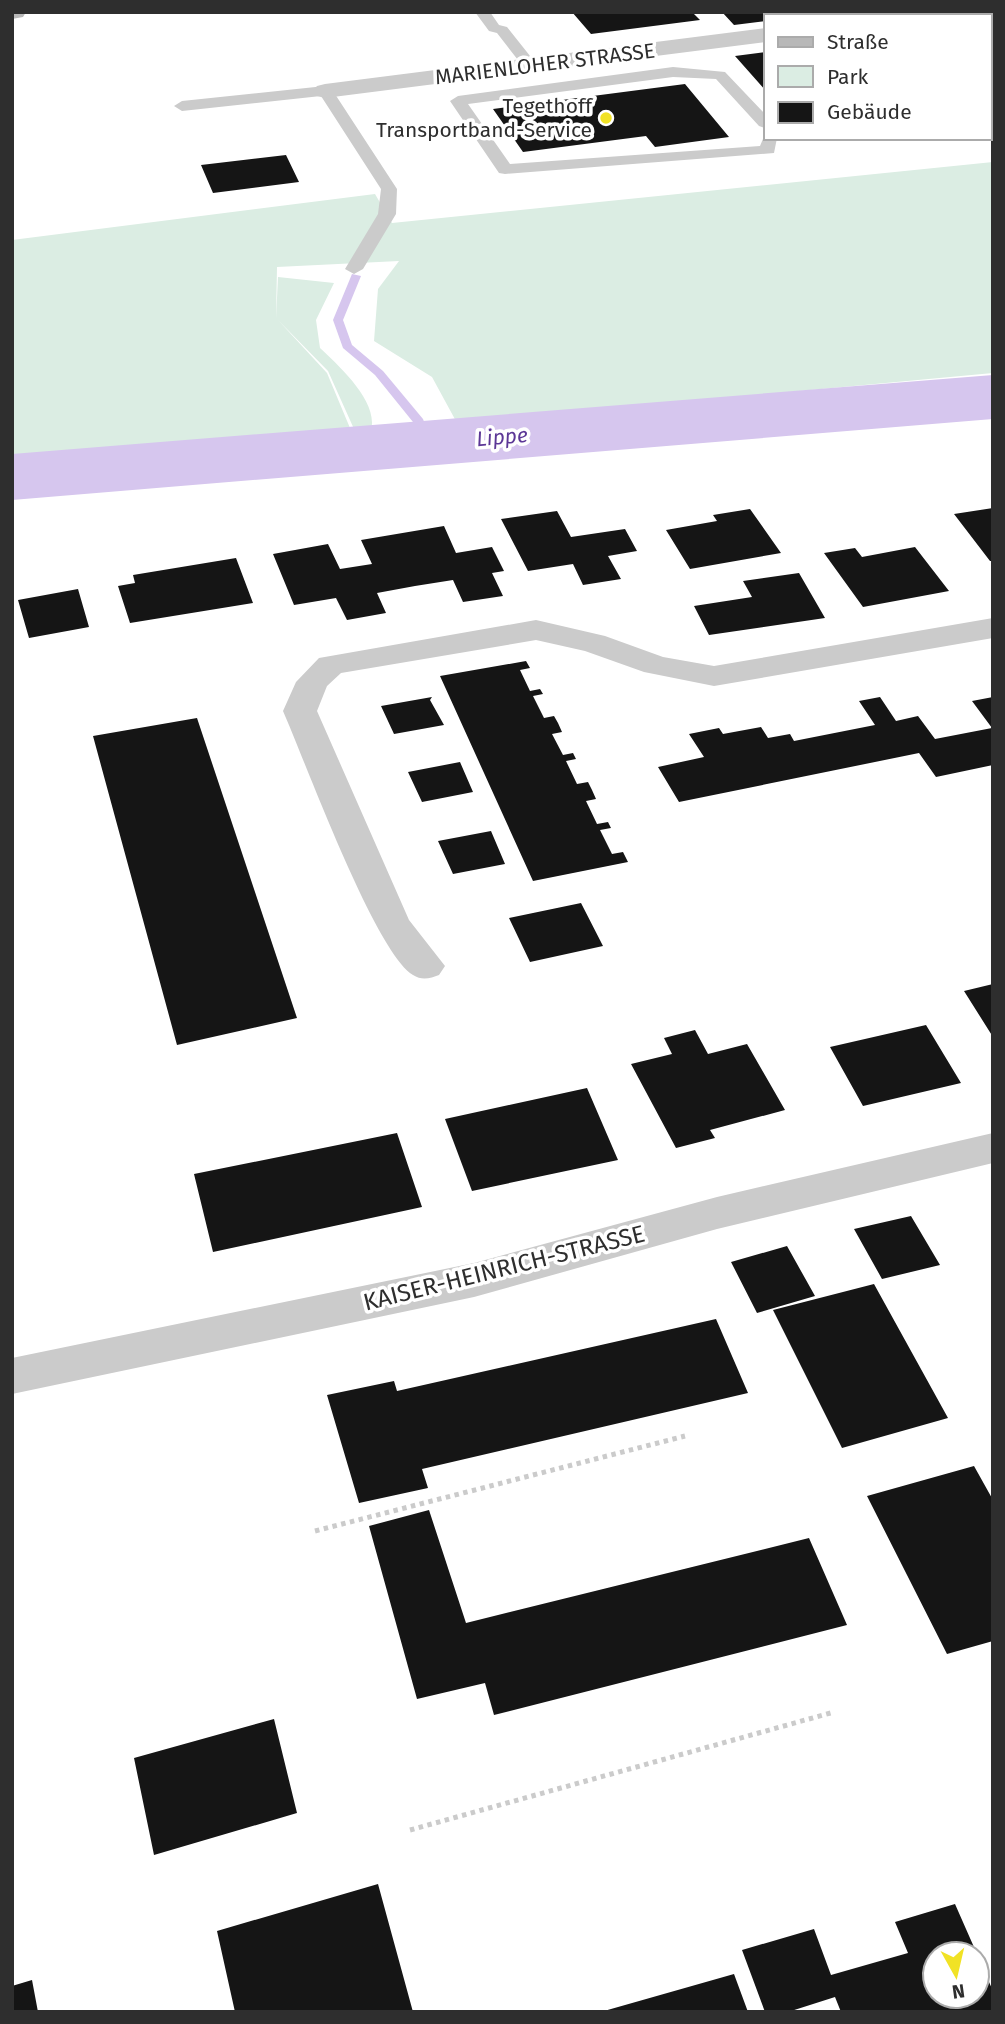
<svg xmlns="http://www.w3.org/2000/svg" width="1005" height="2024" viewBox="0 0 1005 2024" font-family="'Fira Sans',sans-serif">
<rect width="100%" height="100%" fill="#fff"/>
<path fill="#dbede3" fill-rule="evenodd" d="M 993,162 L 993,373 L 457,423 L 432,377 L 374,341 L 378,289 L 399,261 L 277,267 L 276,319 L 278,277 L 334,283 L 316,320 L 320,348 C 339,366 384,406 369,435 L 12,462 L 12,240 L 375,194 L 392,223 ZM 278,320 L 328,371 L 354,429 L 188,443 L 350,428 L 327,373 Z"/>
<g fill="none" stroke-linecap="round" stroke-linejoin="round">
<path fill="#d6c6ee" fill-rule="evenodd" d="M 352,274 L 361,276 L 343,320 L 352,345 L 383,371 L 423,419 L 433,445 L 431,448 L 423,448 L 413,422 L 375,375 L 343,348 L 333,320 Z"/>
<path fill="#d6c6ee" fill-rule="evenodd" d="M 993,375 L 993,419 L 12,500 L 12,454 Z"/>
</g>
<path fill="#151515" d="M 572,12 L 692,12 L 700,20 L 591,34 Z
M 722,12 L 808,12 L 810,15 L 765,16 L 765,21 L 734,25 Z
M 989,40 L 993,40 L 993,81 L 989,78 Z
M 765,52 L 765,90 L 735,56 Z
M 685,84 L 729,137 L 655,147 L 646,136 L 523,152 L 493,109 Z
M 286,155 L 299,182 L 213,193 L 201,165 Z
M 993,508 L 993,561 L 990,561 L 954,514 Z
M 750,509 L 781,553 L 690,569 L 666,530 L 717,521 L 713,515 Z
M 557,511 L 571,537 L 625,529 L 637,551 L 608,556 L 621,579 L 583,585 L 573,564 L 528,571 L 501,519 Z
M 444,526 L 456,553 L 492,547 L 504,571 L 492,573 L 503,596 L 463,602 L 453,580 L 415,586 L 377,593 L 386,613 L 347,620 L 336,598 L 294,605 L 273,554 L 328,544 L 340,569 L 372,564 L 361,540 Z
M 915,547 L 949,591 L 863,607 L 824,553 L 855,548 L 862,557 Z
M 236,558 L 253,603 L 130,623 L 118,586 L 135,583 L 133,575 Z
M 799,573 L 825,618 L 709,635 L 694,606 L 752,597 L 743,581 Z
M 78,589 L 89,627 L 29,638 L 18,600 Z
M 526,661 L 530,668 L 520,670 L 530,691 L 540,689 L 543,694 L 533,696 L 544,718 L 554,716 L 558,723 L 562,732 L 552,734 L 563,755 L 573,753 L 576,759 L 566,761 L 577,784 L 588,782 L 592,790 L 596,799 L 586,801 L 597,824 L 608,822 L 611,828 L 600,830 L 612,854 L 623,852 L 628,862 L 533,881 L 440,676 Z
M 432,697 L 430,700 L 444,725 L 394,734 L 381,706 Z
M 880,697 L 896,721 L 918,716 L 935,739 L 992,728 L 972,701 L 993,697 L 993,765 L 936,777 L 919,753 L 679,802 L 658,767 L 704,757 L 689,734 L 719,728 L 723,734 L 761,727 L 768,738 L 790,734 L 794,741 L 875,725 L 859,701 Z
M 197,718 L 297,1018 L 177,1045 L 93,736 Z
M 460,762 L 473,792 L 422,802 L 408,772 Z
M 491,831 L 505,864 L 453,874 L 438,841 Z
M 581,903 L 603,946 L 530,962 L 509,918 Z
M 993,984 L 993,1037 L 964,991 Z
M 926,1025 L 961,1083 L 863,1106 L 830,1047 Z
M 695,1030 L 708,1054 L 747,1044 L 785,1110 L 710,1130 L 715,1138 L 676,1148 L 631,1064 L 672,1054 L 664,1038 Z
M 587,1088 L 618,1160 L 472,1191 L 445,1119 Z
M 397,1133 L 422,1207 L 213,1252 L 194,1174 Z
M 911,1216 L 940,1265 L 882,1279 L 854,1229 Z
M 787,1246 L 815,1296 L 757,1313 L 731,1262 Z
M 874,1284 L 948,1418 L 842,1448 L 773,1310 Z
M 716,1319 L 748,1393 L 422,1469 L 428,1488 L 359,1503 L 327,1395 L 394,1381 L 397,1391 Z
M 974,1466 L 993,1500 L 993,1641 L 947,1654 L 867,1496 Z
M 429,1510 L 466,1623 L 809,1538 L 847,1625 L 494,1715 L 485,1683 L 417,1699 L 369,1526 Z
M 274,1719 L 297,1813 L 154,1855 L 134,1758 Z
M 378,1884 L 413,2012 L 235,2012 L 217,1931 Z
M 955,1904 L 977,1954 L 935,1954 L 935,1996 L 977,1996 L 977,1955 L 993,1991 L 993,2012 L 841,2012 L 835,1997 L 788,2012 L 765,2012 L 742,1950 L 814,1929 L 831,1975 L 908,1953 L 895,1922 Z
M 734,1974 L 748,2012 L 604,2012 L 604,2011 Z
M 32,1980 L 38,2012 L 12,2012 L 12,1986 Z"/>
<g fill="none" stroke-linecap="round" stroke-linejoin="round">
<path stroke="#cbcbcb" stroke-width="5" stroke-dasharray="4.5 4.5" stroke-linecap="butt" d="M 315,1531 L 685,1436
M 410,1830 L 834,1712"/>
<path fill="#cbcbcb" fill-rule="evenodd" d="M 475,12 L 490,12 L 499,25 L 507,27 L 538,66 L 535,69 L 525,69 L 497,33 L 489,31 Z
M 673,67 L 725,72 L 765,114 L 765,128 L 759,126 L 716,79 L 673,77 L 468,104 L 510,164 L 760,146 L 765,134 L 765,138 L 777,138 L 774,153 L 505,174 L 499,173 L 450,101 L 458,96 Z
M 325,86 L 331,88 L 397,189 L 396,214 L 363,269 L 354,274 L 345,269 L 378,214 L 381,189 L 321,96 L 182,111 L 174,106 L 182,101 Z"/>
<path fill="#cbcbcb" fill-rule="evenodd" d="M 863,12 L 886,12 L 883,16 L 860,16 Z
M 765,28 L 765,42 L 325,98 L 317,96 L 313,91 L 317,86 L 325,84 Z
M 993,618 L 993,638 L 714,686 L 644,672 L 585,651 L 536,640 L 341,673 L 327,686 L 317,711 L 409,920 L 445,966 L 439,975 C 431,978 422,981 413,975 C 375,952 305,761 283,711 L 296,682 L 319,658 L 536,620 L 605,636 L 663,657 L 714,666 Z
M 993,1133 L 993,1163 L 717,1229 L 474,1297 L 12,1394 L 12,1358 L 474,1263 L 717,1197 Z"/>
<path fill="#b8b8b8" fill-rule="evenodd" d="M 12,12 L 26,12 L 23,17 L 12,19 Z"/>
</g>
<circle fill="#f1e225" stroke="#fff" stroke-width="2.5" cx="606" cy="118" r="7"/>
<g text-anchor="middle" stroke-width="7" stroke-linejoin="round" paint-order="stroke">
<g font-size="21" fill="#2e2e2e" stroke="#fff">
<text transform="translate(545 64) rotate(-7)" y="7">MARIENLOHER STRASSE</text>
</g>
<g font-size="21" fill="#2e2e2e" stroke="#fff" text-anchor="end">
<text x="592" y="113">Tegethoff<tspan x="592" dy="24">Transportband-Service</tspan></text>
</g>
<g font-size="21" font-style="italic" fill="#5c3796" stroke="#fff">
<text transform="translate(502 437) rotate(-5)" y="7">Lippe</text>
</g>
<g font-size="24" fill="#2e2e2e" stroke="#fff">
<text transform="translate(504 1268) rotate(-14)" y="8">KAISER-HEINRICH-STRASSE</text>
</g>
</g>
<rect width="1005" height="2024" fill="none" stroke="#2e2e2e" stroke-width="28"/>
<rect x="764" y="14" width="228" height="126" fill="#ffffff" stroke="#ababab" stroke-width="2"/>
<rect x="778" y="37" width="35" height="10" fill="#b8b8b8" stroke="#ababab" stroke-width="2"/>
<text x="827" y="49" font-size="21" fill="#2e2e2e">Straße</text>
<rect x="778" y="66" width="35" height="21" fill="#dbede3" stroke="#ababab" stroke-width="2"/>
<text x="827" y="84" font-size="21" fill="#2e2e2e">Park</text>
<rect x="778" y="102" width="35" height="21" fill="#151515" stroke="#ababab" stroke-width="2"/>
<text x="827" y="119" font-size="21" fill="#2e2e2e">Gebäude</text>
<g transform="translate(956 1975) rotate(172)"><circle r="33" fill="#ffffff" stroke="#ababab" stroke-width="2"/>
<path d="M0-5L12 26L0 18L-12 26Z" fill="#f1e225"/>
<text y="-10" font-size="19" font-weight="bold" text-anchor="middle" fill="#2e2e2e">N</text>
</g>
</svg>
